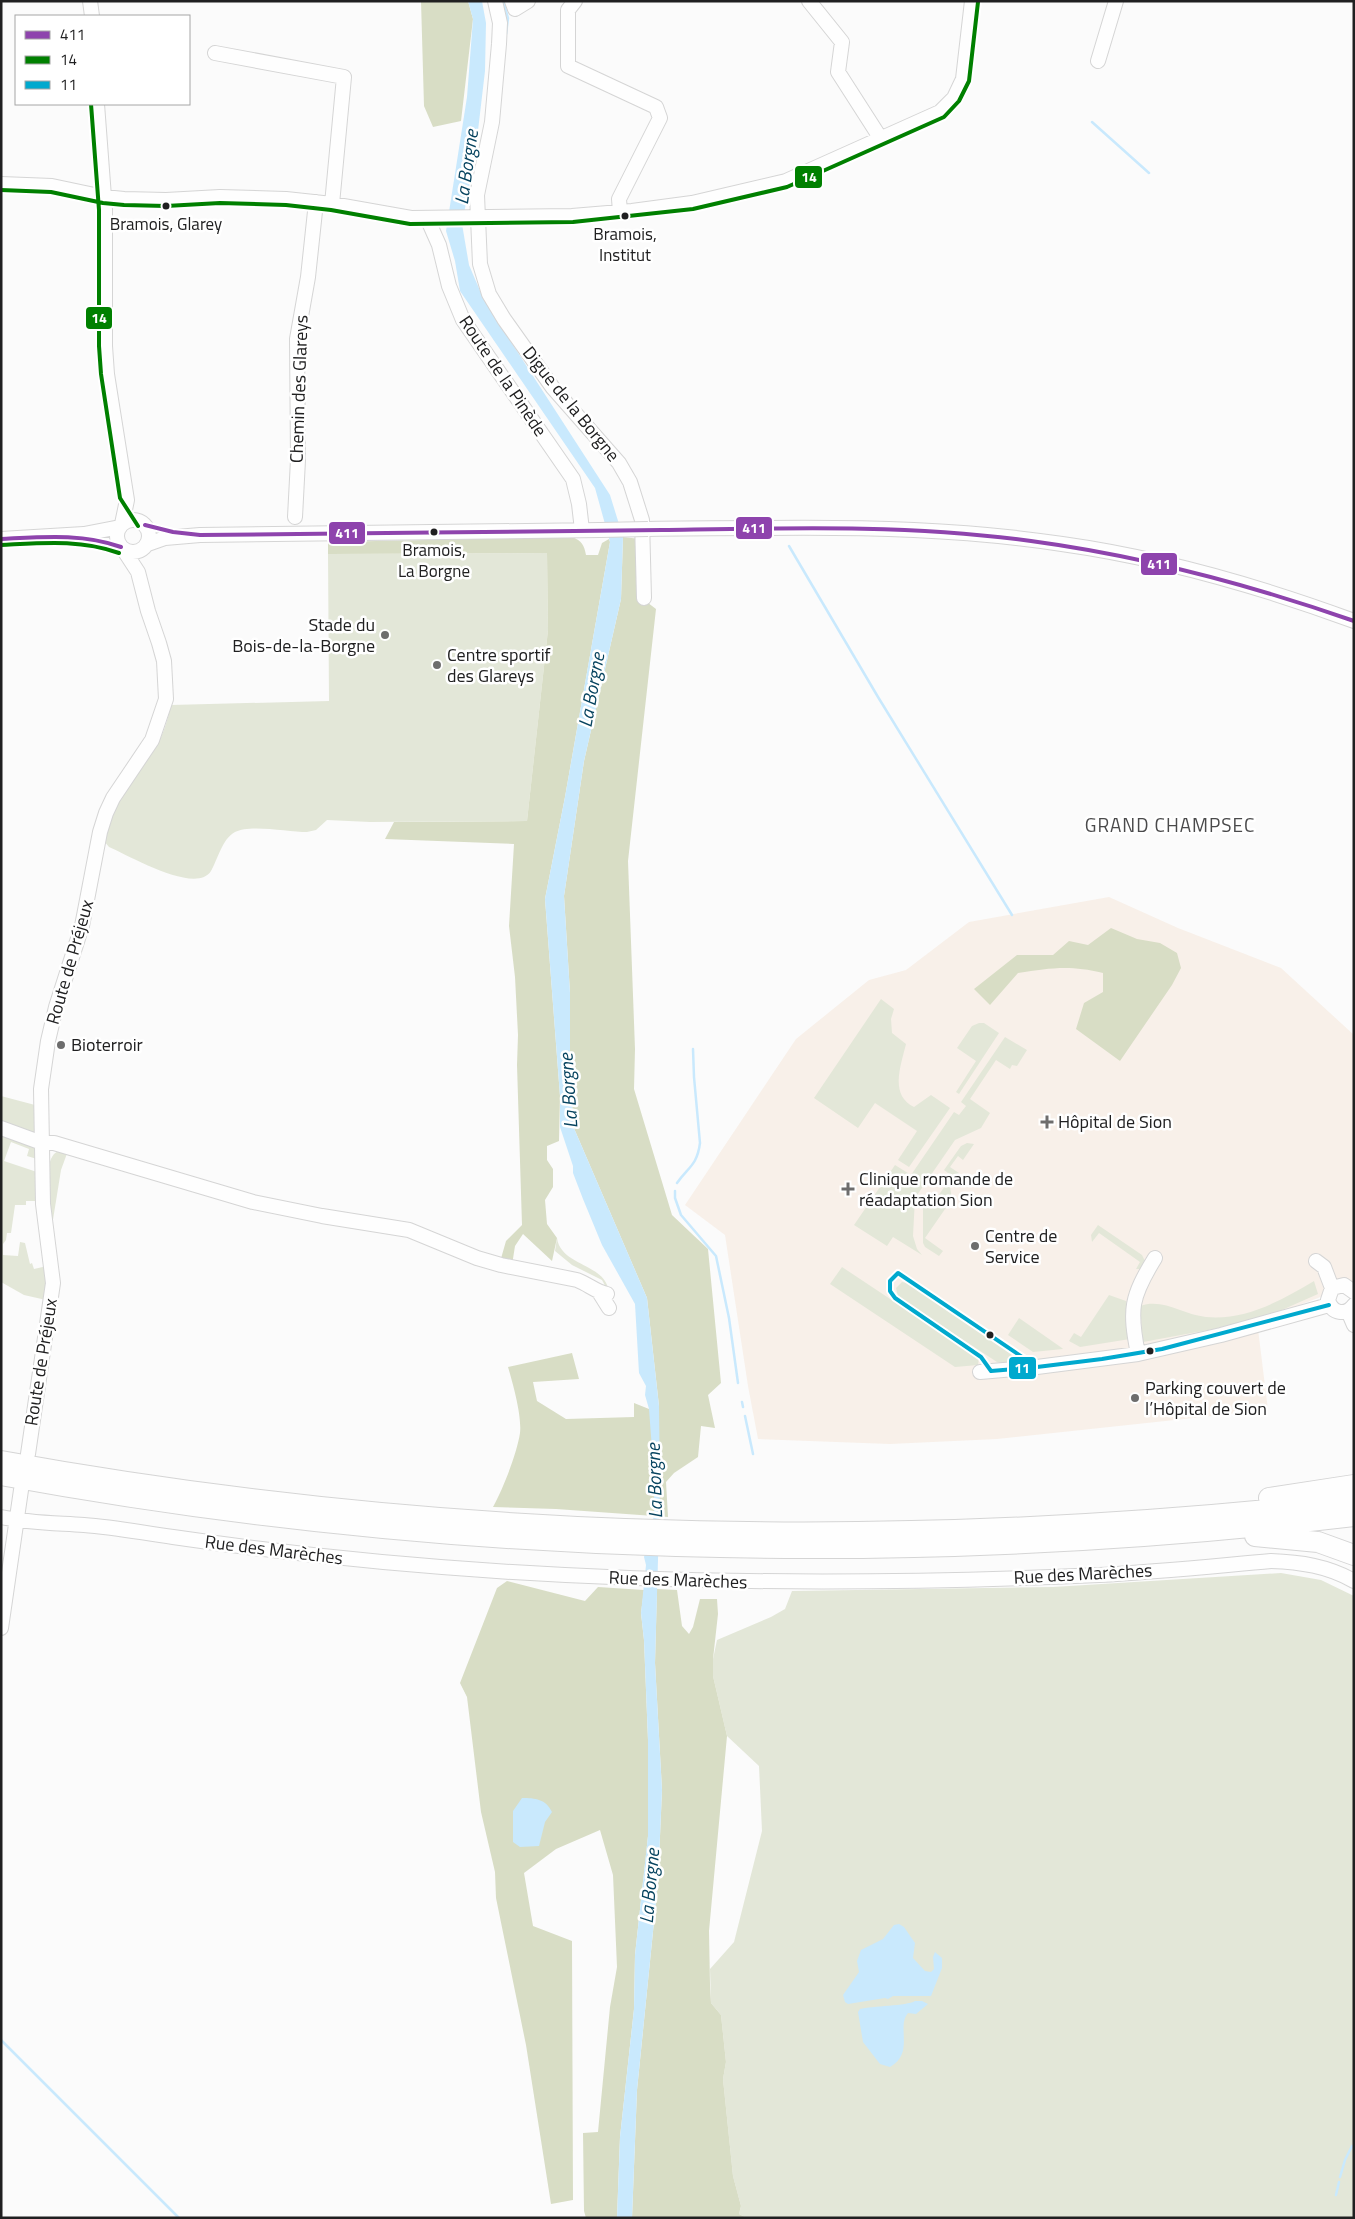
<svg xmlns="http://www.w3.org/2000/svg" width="1355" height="2219" viewBox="0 0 1355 2219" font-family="'Titillium Web',sans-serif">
<rect width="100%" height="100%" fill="#fbfbfb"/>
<path fill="#f8f0e9" d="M 1109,897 L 1178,928 L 1281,968 L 1354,1035 L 1354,1281 L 1318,1298 L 1257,1321 L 1268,1410 L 997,1439 L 890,1444 L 758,1439 L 748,1386 L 725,1235 L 685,1205 L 796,1039 L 869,980 L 906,970 L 969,922 Z"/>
<path fill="#e3e7d8" d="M 547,553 L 548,630 L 527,821 L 370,822 L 327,820 L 316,830 L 307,832 C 289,832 250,824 235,832 C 222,839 218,859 211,871 C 196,895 130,856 109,847 L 104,841 C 106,820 118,795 131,778 C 138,770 145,763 151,755 C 162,739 167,723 171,705 L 329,701 L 328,554 Z
M 881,999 L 894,1009 L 891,1019 L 892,1033 L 906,1044 C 901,1065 889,1095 914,1107 L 931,1095 L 950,1108 L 909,1167 L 898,1160 L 917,1131 L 875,1103 L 858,1128 L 814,1098 Z
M 979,1023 L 984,1023 L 999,1033 L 959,1094 L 956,1092 L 976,1061 L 957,1048 L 972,1026 Z
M 1005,1037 L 1027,1050 L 1017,1066 L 1012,1065 L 1010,1069 L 996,1060 L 970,1099 L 990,1113 L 981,1128 L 955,1140 L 915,1198 L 913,1236 L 917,1249 L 922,1255 L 893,1237 L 887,1246 L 854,1225 L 895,1165 L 911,1175 L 954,1112 L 959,1115 L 966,1106 L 961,1102 Z
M 1,1096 L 35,1105 L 36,1127 L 34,1132 L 27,1134 L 1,1125 Z
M 1,1134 L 37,1147 L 37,1159 L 27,1156 L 29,1149 L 11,1142 L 4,1161 L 37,1172 L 38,1201 L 26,1201 L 26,1205 L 15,1205 L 11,1233 L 7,1233 L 6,1240 L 3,1244 L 3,1255 L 18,1256 L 20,1242 L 25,1243 L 30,1264 L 32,1263 L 34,1269 L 47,1266 L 46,1300 L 24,1295 L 1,1282 Z
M 967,1143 L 974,1144 L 963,1160 L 958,1156 L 950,1167 L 959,1173 L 950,1187 L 952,1199 L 925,1238 L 943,1251 L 939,1256 L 925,1247 L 923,1243 L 923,1206 L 929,1208 L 931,1206 L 952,1176 L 944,1170 L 961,1146 Z
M 69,1148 L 61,1170 L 51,1232 C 50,1214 42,1168 54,1154 C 58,1150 63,1150 69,1148 Z
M 1098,1225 L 1142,1255 L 1146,1263 L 1142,1269 L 1136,1269 L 1140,1262 L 1099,1233 L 1092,1242 L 1091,1235 Z
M 557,1238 C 561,1267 607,1263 609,1293 L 602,1280 L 572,1265 L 555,1251 Z
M 842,1267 L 979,1358 L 978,1365 L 955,1367 L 830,1284 Z
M 1314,1281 L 1318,1294 L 1257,1321 L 1143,1342 L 1140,1306 C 1164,1298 1183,1315 1206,1317 C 1245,1321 1282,1300 1314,1281 Z
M 902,1282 L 908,1283 L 1019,1356 L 1019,1362 L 1007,1364 L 997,1362 L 898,1297 L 896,1288 Z
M 1109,1295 L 1126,1301 L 1130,1339 L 1080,1347 L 1069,1341 L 1074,1333 L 1081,1337 Z
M 1019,1318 L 1062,1348 L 1063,1349 L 1033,1352 L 1008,1335 Z
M 1281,1573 L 1321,1580 L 1354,1596 L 1354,2218 L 747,2218 L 739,2214 L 741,2206 L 733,2176 L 723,2079 L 726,2062 L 721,2015 L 711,2003 L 710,1969 L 734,1942 L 762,1831 L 759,1766 L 727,1736 L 713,1676 L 713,1659 L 717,1640 L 771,1617 L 785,1609 L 792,1591 L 1053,1587 Z"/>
<path fill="#d8ddc5" d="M 421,1 L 468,1 L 473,19 L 461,121 L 433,127 L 424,106 Z
M 572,537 C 582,541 584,545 586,555 L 598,555 L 602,543 L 609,539 L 610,542 L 565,797 L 545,899 L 560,1096 L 559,1141 L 547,1146 L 547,1160 L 553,1169 L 553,1187 L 545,1200 L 547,1224 L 557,1238 L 552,1261 L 523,1234 L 515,1246 L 512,1265 L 500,1262 L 506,1241 L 522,1225 L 517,1065 L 518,1035 L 515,977 L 509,926 L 514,844 L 385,839 L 394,822 L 527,821 L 548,630 L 547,553 L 328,554 L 328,542 Z
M 623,537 L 640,539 L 639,596 L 656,609 L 628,861 L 635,1049 L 634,1089 L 672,1215 L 708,1249 L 721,1383 L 708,1395 L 715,1428 L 701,1426 L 698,1457 L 674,1473 L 666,1482 L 668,1517 L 556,1509 L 493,1507 C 503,1489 517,1453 520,1433 C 522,1416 513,1384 508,1367 L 572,1353 L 579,1379 L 533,1382 L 537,1401 L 566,1419 L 634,1417 L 634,1403 L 649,1409 L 659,1406 L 647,1298 L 573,1126 L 570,1055 L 570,993 L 564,896 L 584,761 L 621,599 Z
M 1111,928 L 1137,939 L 1160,943 L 1177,953 L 1181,968 L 1172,985 L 1120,1061 L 1076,1029 L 1084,1003 L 1103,992 L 1103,973 C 1070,965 1051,968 1018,973 L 990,1005 L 974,989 L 1017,955 L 1053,955 L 1069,941 L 1088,945 Z
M 507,1581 L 585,1601 L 598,1587 L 644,1590 L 641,1613 L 644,1640 L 648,1740 L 648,1836 L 635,1955 L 634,2009 L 620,2137 L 617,2218 L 586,2218 L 584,2211 L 583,2133 L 598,2132 L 610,2007 L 617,1967 L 613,1875 L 600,1830 L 556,1849 L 524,1873 L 533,1926 L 572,1941 L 573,2200 L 551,2204 L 526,2045 L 496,1898 L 495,1872 L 481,1812 L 467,1697 L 460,1683 L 497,1588 Z
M 657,1589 L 677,1590 L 682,1626 L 689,1634 L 693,1627 L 700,1599 L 717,1599 L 718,1614 L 713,1659 L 713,1676 L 727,1736 L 709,1931 L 710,1985 L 711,2003 L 721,2015 L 726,2062 L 723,2079 L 733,2176 L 741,2206 L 739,2214 L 747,2218 L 632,2218 L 637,2090 L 658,1882 L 662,1790 L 655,1663 Z"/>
<path fill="#c9e9fd" d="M 468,1 L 482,1 L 486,23 L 485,71 L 475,156 L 462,224 L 469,265 L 484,300 L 610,495 L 623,537 L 621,599 L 584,761 L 564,896 L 570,993 L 570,1055 L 573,1126 L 647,1298 L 659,1406 L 660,1491 L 655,1663 L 662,1790 L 658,1882 L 637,2090 L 632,2218 L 617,2218 L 620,2137 L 634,2009 L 635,1955 L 648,1836 L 648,1740 L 644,1640 L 641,1613 L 646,1565 L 644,1557 L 654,1515 L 654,1476 L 649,1409 L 645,1395 L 646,1386 L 639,1373 L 635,1304 L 602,1245 L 583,1199 L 573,1173 L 573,1166 L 560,1127 L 560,1096 L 545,899 L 565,797 L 610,542 L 595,488 L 460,291 L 455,261 L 446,231 L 467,97 L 473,19 Z
M 522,1798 C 535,1798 546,1799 552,1812 L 545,1822 L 539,1846 L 520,1847 L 513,1842 L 513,1811 Z
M 899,1924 L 904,1927 L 915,1943 L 913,1958 L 925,1971 L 931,1972 L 934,1969 L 933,1957 L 935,1952 L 942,1958 L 942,1968 L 931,1996 L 893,1996 L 888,1999 L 885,1998 L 848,2004 L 845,2002 L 843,1995 L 859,1972 L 857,1961 L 861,1950 L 883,1939 L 894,1925 Z
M 915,2001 L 922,2001 L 928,2004 L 916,2014 L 908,2013 C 896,2027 915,2053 890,2067 L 880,2064 L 863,2042 L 858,2012 L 860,2009 C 872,2006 907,2006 915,2001 Z"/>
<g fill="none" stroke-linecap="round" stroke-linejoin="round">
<path stroke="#c9e9fd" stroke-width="2.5" d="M 503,1 L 508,18 L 506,34
M 1092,122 L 1149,173
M 789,546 L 878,697 L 1012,915
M 677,1183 C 688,1167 697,1166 700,1143 L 694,1077 L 693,1049
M 675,1191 L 675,1198 L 681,1215 L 716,1256 L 729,1318 L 738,1383
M 742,1402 L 743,1407
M 745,1416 L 753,1454
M 1,2040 L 179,2218
M 1340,2177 L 1345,2160 L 1352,2146
M 1336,2195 L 1339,2182"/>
<defs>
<path id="minor" d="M 90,1 L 92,16
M 495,1 L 500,23 L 499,44 L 492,122 L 477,195 L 480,264 L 489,294 L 504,319 L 553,388 L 619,463 L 630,482 L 642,520 L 644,598
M 512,1 L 515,9 L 528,1
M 575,1 L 568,10 L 568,66 L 656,107 L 660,118 L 619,199 L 620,212
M 809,1 L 842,42 L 838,72 L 881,139
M 215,53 L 344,77 L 332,204
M 1098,61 L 1116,1
M 97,104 L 105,210 L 105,346 L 107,374 L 127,500 L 122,524
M 1,184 L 52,186 L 104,197 L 124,199 L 166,200 L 220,197 L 286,199 L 332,204 L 411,218 L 572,216 L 632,211 L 692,203 L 786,181 L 940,112 L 954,98 L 963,79 L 972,1
M 427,218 L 439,245 L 449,286 L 463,320 L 573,479 L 579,504 L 582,530
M 295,517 L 298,460 L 297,339 L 308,277 L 316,202
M117 536a16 16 0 1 1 32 0a16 16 0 1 1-32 0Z
M 648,529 C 687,528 726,528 765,528 C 865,527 963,529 1062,544 C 1162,558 1259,586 1354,621
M 1,539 L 84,534 L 120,527
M 148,544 L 165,538 L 200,535 L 600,530
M 1,1128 L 42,1143 L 54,1143 L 253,1202 L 322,1216 L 409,1230 L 477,1258 L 501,1265 L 577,1280 C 588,1284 596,1292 607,1294
M 1316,1261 L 1324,1267 L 1332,1288
M 599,1292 L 609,1308
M 1354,1292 L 1344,1285 L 1332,1288 L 1328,1300 C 1332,1314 1346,1316 1354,1305
M 1348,1311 L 1354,1325
M 1138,1354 C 1129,1309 1131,1297 1155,1258
M 980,1372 L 1037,1367 L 1138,1354 L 1221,1335 L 1329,1305
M 28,1454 L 53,1283 L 43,1204 L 41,1089 L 48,1041 L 56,1007 L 82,926 L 100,832 L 106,813 L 113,798 L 152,740 L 166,699 L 164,661 L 159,643 L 148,611 L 138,572 L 123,549
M 1,1517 C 29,1523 56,1523 84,1525 C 114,1527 143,1533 173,1537 C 480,1582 789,1589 1099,1575 C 1156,1572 1214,1566 1271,1561 C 1300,1562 1328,1566 1354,1581
M 1,1628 L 21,1490"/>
<path id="highway" d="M 1,1461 C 448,1542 903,1552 1354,1501
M 1,1475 C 447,1557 904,1569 1354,1516
M 1269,1498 L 1354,1485
M 1255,1536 L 1318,1542 L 1354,1555"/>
</defs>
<use href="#minor" stroke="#d5d5d5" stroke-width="16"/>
<use href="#highway" stroke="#d5d5d5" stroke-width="22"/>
<use href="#minor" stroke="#fefefe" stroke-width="14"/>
<use href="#highway" stroke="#fefefe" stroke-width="20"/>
<defs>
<path id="minor-bridge" d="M 600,530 L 648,529"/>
</defs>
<use href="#minor-bridge" stroke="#d5d5d5" stroke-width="16" stroke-linecap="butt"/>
<use href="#minor-bridge" stroke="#fefefe" stroke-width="14"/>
<defs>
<path id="bus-1" d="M 145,525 L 173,532 L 200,535 C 354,533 508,532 662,530 C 785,528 909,524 1031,541 C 1142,556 1248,584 1354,621
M 1,539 C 42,537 82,533 121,547"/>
<path id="bus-2" d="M 91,104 L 99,210 L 99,346 L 101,374 L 120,498 L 138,526
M 1,190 L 51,192 L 103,203 L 124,205 L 166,206 L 220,203 L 286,205 L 331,210 L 410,224 L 573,222 L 693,209 L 787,187 L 944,117 L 959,101 L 969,81 L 978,2
M 1,545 C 42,543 80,539 119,553"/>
<path id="bus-3" d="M 898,1273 L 1037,1367 L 991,1371 L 981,1357 L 895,1298 L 890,1291 L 890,1281 Z
M 1037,1367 L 1102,1359 L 1162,1349 L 1329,1305"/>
</defs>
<use href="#bus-1" stroke="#fff" stroke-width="8"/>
<use href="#bus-2" stroke="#fff" stroke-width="8"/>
<use href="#bus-3" stroke="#fff" stroke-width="8"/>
<use href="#bus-1" stroke="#8e44ad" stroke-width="4"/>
<use href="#bus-2" stroke="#008000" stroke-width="4"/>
<use href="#bus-3" stroke="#00a9ce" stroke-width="4"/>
</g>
<g fill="#202021" stroke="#fff" stroke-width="2">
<circle cx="166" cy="206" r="4.5"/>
<circle cx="625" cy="216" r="4.5"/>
<circle cx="434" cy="532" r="4.5"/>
<circle cx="990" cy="1335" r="4.5"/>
<circle cx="1150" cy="1351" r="4.5"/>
</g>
<g fill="#6d6d6d" stroke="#fff" stroke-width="2">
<circle cx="385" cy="635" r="5"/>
<circle cx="437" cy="665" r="5"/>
<circle cx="61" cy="1045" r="5"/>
<path d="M1044.5 1114.5h5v5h5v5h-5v5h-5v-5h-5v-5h5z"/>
<path d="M845.5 1181.5h5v5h5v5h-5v5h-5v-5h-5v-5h5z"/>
<circle cx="975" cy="1246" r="5"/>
<circle cx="1135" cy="1398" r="5"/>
</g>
<g text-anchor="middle" stroke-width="5" stroke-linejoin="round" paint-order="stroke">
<g font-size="17" fill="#202021" stroke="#fff">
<text x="166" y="230">Bramois, Glarey</text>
<text x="625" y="240">Bramois,<tspan x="625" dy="21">Institut</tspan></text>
<text x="434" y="556">Bramois,<tspan x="434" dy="21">La Borgne</tspan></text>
</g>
<g font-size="18" fill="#202021" stroke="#fff">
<text transform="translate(503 376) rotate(56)" y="6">Route de la Pinède</text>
<text transform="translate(299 389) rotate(-88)" y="6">Chemin des Glareys</text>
<text transform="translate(571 404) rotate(51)" y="6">Digue de la Borgne</text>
<text transform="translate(70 962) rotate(-74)" y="6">Route de Préjeux</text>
<text transform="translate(41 1362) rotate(-81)" y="6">Route de Préjeux</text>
<text transform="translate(274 1550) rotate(7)" y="6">Rue des Marèches</text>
<text transform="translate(1083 1574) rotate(-3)" y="6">Rue des Marèches</text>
<text transform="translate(678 1580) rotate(2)" y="6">Rue des Marèches</text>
</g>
<g font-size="18" fill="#202021" stroke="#fff" text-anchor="start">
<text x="375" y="631" text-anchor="end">Stade du<tspan x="375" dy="21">Bois-de-la-Borgne</tspan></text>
<text x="447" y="661">Centre sportif<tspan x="447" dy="21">des Glareys</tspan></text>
<text x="71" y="1051">Bioterroir</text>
<text x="1058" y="1128">Hôpital de Sion</text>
<text x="859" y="1185">Clinique romande de<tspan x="859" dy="21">réadaptation Sion</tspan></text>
<text x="985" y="1242">Centre de<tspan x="985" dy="21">Service</tspan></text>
<text x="1145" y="1394">Parking couvert de<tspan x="1145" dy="21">l’Hôpital de Sion</tspan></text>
</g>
<g font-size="19" font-style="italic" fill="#06435f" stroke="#fff">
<text transform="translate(466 167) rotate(-82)" y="7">La Borgne</text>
<text transform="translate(591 690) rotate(-80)" y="7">La Borgne</text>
<text transform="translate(568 1091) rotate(-94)" y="7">La Borgne</text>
<text transform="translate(654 1481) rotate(-92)" y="7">La Borgne</text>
<text transform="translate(649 1886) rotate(-85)" y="7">La Borgne</text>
</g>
<g font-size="19" letter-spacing="1" fill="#4a4a4b" stroke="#fff">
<text x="1170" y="832">GRAND CHAMPSEC</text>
</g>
</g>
<g stroke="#fff" stroke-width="2">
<rect x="794" y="165" width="29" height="24" rx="5" fill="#008000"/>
<rect x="85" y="306" width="28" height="24" rx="5" fill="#008000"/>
<rect x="735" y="516" width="38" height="24" rx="5" fill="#8e44ad"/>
<rect x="328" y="521" width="38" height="24" rx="5" fill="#8e44ad"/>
<rect x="1140" y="552" width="38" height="24" rx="5" fill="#8e44ad"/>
<rect x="1008" y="1356" width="29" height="24" rx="5" fill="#00a9ce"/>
</g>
<g font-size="14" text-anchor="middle" font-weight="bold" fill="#fff">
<text x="809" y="182">14</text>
<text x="99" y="323">14</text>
<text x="754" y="533">411</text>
<text x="347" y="538">411</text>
<text x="1159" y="569">411</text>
<text x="1022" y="1373">11</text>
</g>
<rect width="1355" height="2219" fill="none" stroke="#202021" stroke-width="5"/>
<rect x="15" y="15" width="175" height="90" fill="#ffffff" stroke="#a6a6a6"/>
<rect x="25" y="31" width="25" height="8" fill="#8e44ad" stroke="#a6a6a6"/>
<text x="60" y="40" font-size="15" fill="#202021">411</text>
<rect x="25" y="56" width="25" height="8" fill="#008000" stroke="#a6a6a6"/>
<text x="60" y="65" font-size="15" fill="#202021">14</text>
<rect x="25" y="81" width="25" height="8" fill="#00a9ce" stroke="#a6a6a6"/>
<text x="60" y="90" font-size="15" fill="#202021">11</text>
</svg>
